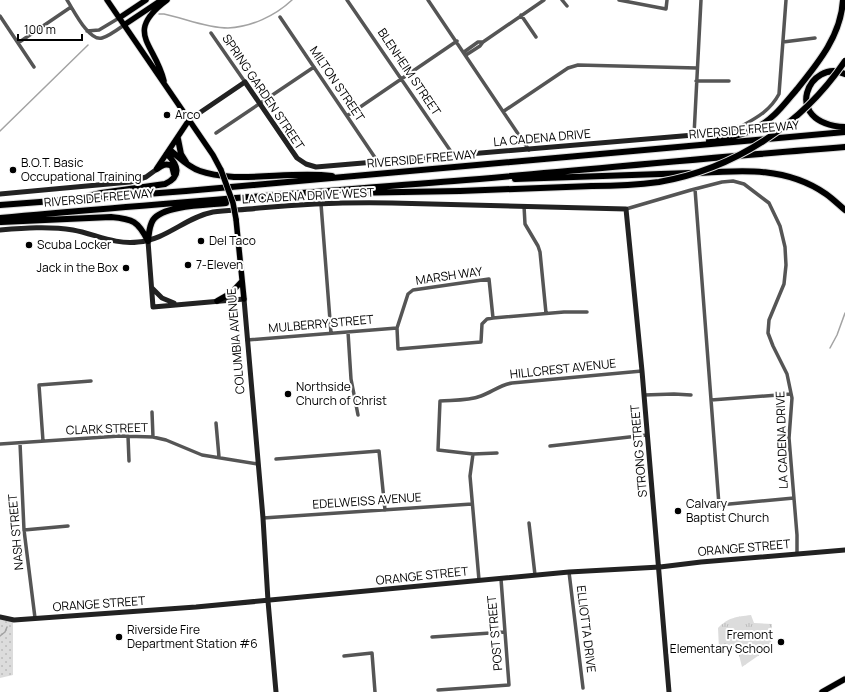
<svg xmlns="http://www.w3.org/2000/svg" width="845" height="692" viewBox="0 0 845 692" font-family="Manrope,sans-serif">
<defs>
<pattern id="grass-tufts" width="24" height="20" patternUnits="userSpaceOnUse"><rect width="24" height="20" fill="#dcdcdc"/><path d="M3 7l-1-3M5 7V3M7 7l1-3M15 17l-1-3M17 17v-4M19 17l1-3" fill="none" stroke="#bbb"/></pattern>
<pattern id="park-dots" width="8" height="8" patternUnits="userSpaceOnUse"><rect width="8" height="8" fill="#dcdcdc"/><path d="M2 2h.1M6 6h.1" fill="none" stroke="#bbb" stroke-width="1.8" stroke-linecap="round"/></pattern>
</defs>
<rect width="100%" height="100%" fill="#fff"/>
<path fill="url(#grass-tufts)" d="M 751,615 L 754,623 L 772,624 L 771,647 L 742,667 L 738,651 L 719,649 L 718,628 C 729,617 736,617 751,615 Z"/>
<path fill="url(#park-dots)" d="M 0,619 L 13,621 L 13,675 L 0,678 Z"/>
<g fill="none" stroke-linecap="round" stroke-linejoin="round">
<path stroke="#a3a3a3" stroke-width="1.5" d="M 159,14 L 164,14 C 184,18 206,28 228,28 C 251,27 275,16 292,0
M 0,131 L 88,45
M 830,348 L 837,335 L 845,313
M 0,636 L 5,632 L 7,627"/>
<defs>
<path id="primary" d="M 107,0 L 213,155 L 221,170
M 119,18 L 146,0
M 124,25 L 160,1
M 164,81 C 155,43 123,33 167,0
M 157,168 L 189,120
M 236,219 L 244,299
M 217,301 L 231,293 L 242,281
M 822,692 L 845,679"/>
<path id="highway" d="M 845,74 C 810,57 779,123 845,127
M 178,139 L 181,154 L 186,162
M 709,141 C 725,138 742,136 756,128 C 774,119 785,103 798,88 C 819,62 841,35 843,0
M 170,150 C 180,158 188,167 200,171 C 211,175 222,176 234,177 C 267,178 300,172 332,176
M 157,169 C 162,165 166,163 172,166 L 174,174
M 699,173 C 744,170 787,167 826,194 C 833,199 839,205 845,210
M 515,179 L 690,173
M 345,193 L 460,191 L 592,186
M 89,196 L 101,193 L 165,184 C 182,176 178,165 167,154
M 0,205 L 186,191 L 845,132
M 0,218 C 151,204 303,193 454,181 C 585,170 715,157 845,147
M 1,222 L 111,217 C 133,219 138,221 148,241
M 148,241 C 149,234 149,226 153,220 C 163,205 209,205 226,203"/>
</defs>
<use href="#primary" stroke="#dbdbdb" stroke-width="7"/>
<use href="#highway" stroke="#dbdbdb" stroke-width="8"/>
<path stroke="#555" stroke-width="3.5" d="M 67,0 C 73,9 89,42 102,38 C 109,36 117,30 124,25
M 347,0 L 454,156
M 428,0 L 529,150
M 562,0 L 567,6
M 619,0 L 666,9 L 667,0
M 521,15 L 536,37
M 0,16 L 34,67
M 280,17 L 378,162
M 87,31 L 99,30 L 119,18
M 211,33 L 245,82
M 783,42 L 815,38
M 18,43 L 71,7
M 464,52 L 478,42 L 483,42
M 466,55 L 480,46 L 483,42 L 544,0
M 696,81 L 729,81
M 504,111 L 568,68 L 578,65 L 697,68
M 347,116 L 457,41
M 740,127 C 756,118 770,111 779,94 L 786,0
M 216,133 L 314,67
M 694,135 L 701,0
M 695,189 L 719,505 L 794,498
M 321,204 L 331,333
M 524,206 L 525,224 L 538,246 L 540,252 L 546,313
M 626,209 L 691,190 L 722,182 L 733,181 L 744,184 L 769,203 L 780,226 L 785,247 L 786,265 L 784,284 L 769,320 L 768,333 L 773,346 L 787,374 L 792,398 L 789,438 L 797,535 L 797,554
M 493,318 L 489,279 L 413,290 L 408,294 L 397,328 L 398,349 L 481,342 L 482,324 L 487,319 L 493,318 L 564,312 L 587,312
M 348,332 L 351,379 L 358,415
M 247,340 L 397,328
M 644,395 L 674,394 L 691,395
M 711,400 L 791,394
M 152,412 L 153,437
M 216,423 L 219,457
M 128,436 L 129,461
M 43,441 L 39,385 L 91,381
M 20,443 L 24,530 L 35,618
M 0,444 L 120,436 L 153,437 L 166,440 L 202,455 L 258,464
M 550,446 L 647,435
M 497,453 L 473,454 L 438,450 L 440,401 C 454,400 468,401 481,396 C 492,392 500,385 512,383 L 642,371
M 473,454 L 470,476 L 479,580
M 276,459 L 379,451 L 385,510
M 263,518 L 472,504
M 529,523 L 535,575
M 24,530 L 68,526
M 569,572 L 583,688
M 432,637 L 505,632
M 344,656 L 372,653 L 375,692
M 438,690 L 509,685 L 501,579"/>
<path stroke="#222" stroke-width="5" d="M 189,120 L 245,82 L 297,158 L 306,164 L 316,167 L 694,135 L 717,132 L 740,127
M 0,194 L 130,182 L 146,177 L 157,169
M 0,230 C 24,228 49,226 73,230 C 95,234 115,245 138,242 C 166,240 186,217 213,212 C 228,210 244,210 259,208 C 303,204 348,202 392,203 L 626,209 L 642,371 L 669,692
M 148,241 L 153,307 L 244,299 L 263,518 L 268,601 L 276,692
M 152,288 L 162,298 L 174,303
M 0,617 L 14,620 L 196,607 L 569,572 L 660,567 L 701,562 L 845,550"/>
<use href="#primary" stroke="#000" stroke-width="5.5"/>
<use href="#highway" stroke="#000" stroke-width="6"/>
<defs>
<path id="primary-bridge" d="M 221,170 L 233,203 L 236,219"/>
<path id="highway-bridge" d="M 592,186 C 614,186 637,185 659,182 C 734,169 802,125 845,61"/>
</defs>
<use href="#primary-bridge" stroke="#dbdbdb" stroke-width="7" stroke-linecap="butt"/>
<use href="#highway-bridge" stroke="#dbdbdb" stroke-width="8" stroke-linecap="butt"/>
<use href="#primary-bridge" stroke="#000" stroke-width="5.5"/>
<use href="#highway-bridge" stroke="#000" stroke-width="6"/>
</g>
<g fill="#000" stroke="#fff" stroke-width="1.5">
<circle cx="167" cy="115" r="4"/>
<circle cx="13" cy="170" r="4"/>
<circle cx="201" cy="241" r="4"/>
<circle cx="29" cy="245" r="4"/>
<circle cx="188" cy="265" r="4"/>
<circle cx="126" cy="268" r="4"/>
<circle cx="288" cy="394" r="4"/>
<circle cx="678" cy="511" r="4"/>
<circle cx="119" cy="637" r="4"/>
<circle cx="781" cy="642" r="4"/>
</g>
<g text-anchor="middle" stroke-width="4" stroke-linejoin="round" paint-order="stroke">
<g font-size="12" fill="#000" stroke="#fff">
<text transform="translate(409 72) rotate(56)" y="4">BLENHEIM STREET</text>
<text transform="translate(337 84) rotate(56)" y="4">MILTON STREET</text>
<text transform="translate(263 92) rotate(56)" y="4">SPRING GARDEN STREET</text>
<text transform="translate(744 130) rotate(-5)" y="4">RIVERSIDE FREEWAY</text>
<text transform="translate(542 138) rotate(-5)" y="4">LA CADENA DRIVE</text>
<text transform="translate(422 159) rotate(-5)" y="4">RIVERSIDE FREEWAY</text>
<text transform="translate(308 196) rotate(-3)" y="4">LA CADENA DRIVE WEST</text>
<text transform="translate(99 198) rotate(-5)" y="4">RIVERSIDE FREEWAY</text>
<text transform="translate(449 276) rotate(-8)" y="4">MARSH WAY</text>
<text transform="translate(321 324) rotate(-5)" y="4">MULBERRY STREET</text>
<text transform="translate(236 341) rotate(-95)" y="4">COLUMBIA AVENUE</text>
<text transform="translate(563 369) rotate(-6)" y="4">HILLCREST AVENUE</text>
<text transform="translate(107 429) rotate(-2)" y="4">CLARK STREET</text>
<text transform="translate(782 440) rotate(-92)" y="4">LA CADENA DRIVE</text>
<text transform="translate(639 451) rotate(-95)" y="4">STRONG STREET</text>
<text transform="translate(367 501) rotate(-4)" y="4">EDELWEISS AVENUE</text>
<text transform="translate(16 532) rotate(-95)" y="4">NASH STREET</text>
<text transform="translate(744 548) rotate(-5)" y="4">ORANGE STREET</text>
<text transform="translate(422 576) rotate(-6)" y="4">ORANGE STREET</text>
<text transform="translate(99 604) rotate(-4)" y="4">ORANGE STREET</text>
<text transform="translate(586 629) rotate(83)" y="4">ELLIOTTA DRIVE</text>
<text transform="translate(495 633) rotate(-95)" y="4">POST STREET</text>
</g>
<g font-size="12" fill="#000" stroke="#fff" text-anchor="start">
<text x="175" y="119">Arco</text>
<text x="21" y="167">B.O.T. Basic<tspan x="21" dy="14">Occupational Training</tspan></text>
<text x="209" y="245">Del Taco</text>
<text x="37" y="249">Scuba Locker</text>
<text x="196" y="269">7-Eleven</text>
<text x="118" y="272" text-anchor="end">Jack in the Box</text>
<text x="296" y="391">Northside<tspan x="296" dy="14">Church of Christ</tspan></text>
<text x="686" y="508">Calvary<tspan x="686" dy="14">Baptist Church</tspan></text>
<text x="127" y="634">Riverside Fire<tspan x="127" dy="14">Department Station #6</tspan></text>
<text x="773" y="639" text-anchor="end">Fremont<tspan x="773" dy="14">Elementary School</tspan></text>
</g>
</g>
<path d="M18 34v6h64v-6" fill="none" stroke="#000000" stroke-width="2"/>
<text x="24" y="34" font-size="12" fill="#000000" stroke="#ffffff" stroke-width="3" paint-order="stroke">100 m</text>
</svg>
